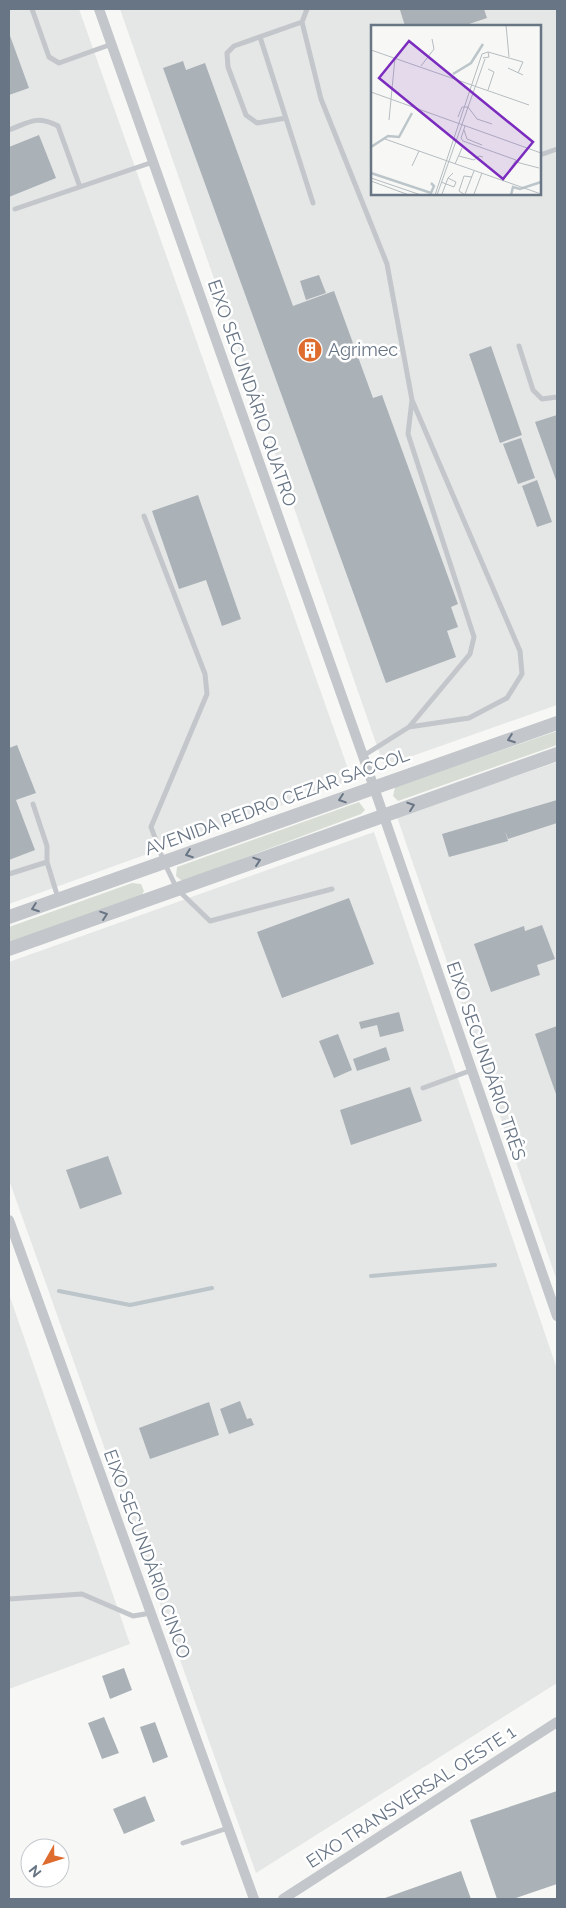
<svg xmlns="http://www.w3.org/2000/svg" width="566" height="1908" viewBox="0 0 566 1908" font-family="Raleway,sans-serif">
<rect width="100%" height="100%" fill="#f7f8f5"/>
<path fill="#e5e7e6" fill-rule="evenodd" d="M 9,9 L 79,9 L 352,780 L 9,904 Z
M 120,9 L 557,9 L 557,705 L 384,766 ZM 372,26 L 540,26 L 540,194 L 372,194 Z
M 557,762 L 557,1281 L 397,817 Z
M 374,832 L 557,1369 L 557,1683 L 256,1873 L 9,1180 L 9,962 Z
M 9,1294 L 130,1644 L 9,1689 Z"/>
<path fill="#d7ddd4" d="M 557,731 L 557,745 L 398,801 L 393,796 L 395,787 Z
M 359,802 L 365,810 L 361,814 L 188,879 L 182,881 L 176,876 L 177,867 Z
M 132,883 L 141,884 L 144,891 L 141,897 L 9,945 L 9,927 Z"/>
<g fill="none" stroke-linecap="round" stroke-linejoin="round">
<path stroke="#bbc5ca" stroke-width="4" d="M 371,1276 L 495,1265
M 59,1291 L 130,1305 L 212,1288"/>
</g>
<path fill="#aab1b7" d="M 402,9 L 484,9 L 487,18 L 463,26 L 405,26 L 400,10 Z
M 9,33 L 29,88 L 9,95 Z
M 183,61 L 186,70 L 205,63 L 293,306 L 334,291 L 373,398 L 382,395 L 458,604 L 451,607 L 458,627 L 447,631 L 456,657 L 386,683 L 163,68 Z
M 39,135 L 56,178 L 9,197 L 9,147 Z
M 319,275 L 326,293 L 306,300 L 300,281 Z
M 491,346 L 522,435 L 500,443 L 469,354 Z
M 557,415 L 557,483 L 535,422 Z
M 521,438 L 535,478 L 518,484 L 503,444 Z
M 537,480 L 552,522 L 537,527 L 522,486 Z
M 198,495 L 241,619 L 222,626 L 206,580 L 179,589 L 152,511 Z
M 17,745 L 36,793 L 16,800 L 35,850 L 9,860 L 9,748 Z
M 557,800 L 557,823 L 508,839 L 505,830 L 508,841 L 449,857 L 442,834 Z
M 349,898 L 374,964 L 282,998 L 257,932 Z
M 542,925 L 555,959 L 537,965 L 540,975 L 491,992 L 474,944 L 524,926 L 525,931 Z
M 399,1012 L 404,1031 L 380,1037 L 377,1025 L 361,1029 L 359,1022 Z
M 557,1026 L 557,1097 L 535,1034 Z
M 338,1034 L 352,1070 L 334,1078 L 319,1041 Z
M 386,1047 L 390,1060 L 357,1071 L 353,1059 Z
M 410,1087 L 422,1121 L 351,1145 L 340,1110 Z
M 108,1156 L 122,1194 L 80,1209 L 66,1170 Z
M 240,1401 L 247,1419 L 251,1418 L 254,1425 L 229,1434 L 220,1409 Z
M 209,1402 L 219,1435 L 150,1459 L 139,1428 Z
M 124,1668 L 132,1690 L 110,1699 L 102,1676 Z
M 104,1717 L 119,1753 L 102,1759 L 88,1723 Z
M 155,1722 L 168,1757 L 153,1763 L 140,1727 Z
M 557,1791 L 557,1884 L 513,1899 L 497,1899 L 470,1820 Z
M 145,1796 L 155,1821 L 124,1834 L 113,1809 Z
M 461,1871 L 471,1899 L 382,1899 Z"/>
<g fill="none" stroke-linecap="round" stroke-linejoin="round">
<path stroke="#c3c6ca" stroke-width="5" d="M 32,9 L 49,57 L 59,63 L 112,44
M 307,9 L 302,22 L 321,99 L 387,264 L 412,400 L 520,651 L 522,674 L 507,698 L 469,718 L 409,727 L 363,756
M 260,37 L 313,203
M 286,118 L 257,123 L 246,115 L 228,67 L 227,53 L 234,46 L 302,22
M 9,130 C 30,122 36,115 58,126 L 80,187
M 540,155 L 557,149
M 15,209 L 153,162
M 519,346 L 533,390 L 542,399 L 557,397
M 144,516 L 205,674 L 207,694 L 151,827 L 164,862 L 177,889 L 210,921 L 332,889
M 409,727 L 470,654 L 474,637 L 408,434 L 412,400
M 47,862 L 58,898
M 9,874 L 47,862 L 47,846 L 33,804
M 423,1088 L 472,1070
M 9,1599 L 82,1594 L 133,1616 L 151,1613
M 183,1843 L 228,1828"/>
<path stroke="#c3c6ca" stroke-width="10" d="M 99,9 L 363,756 L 557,1316
M 9,1220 L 254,1899
M 283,1899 L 557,1722"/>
<path stroke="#c3c6ca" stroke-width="14" d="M 9,917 L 557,723
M 9,949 L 557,754"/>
</g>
<defs><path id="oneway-chevron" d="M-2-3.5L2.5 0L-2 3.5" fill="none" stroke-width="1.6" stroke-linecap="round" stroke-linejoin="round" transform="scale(1.25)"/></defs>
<g stroke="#687585">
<use href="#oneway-chevron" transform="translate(511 739) rotate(160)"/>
<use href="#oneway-chevron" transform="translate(342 799) rotate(161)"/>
<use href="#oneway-chevron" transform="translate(411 806) rotate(-19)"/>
<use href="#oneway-chevron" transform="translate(189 854) rotate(160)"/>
<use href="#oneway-chevron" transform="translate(257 861) rotate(-19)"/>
<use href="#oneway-chevron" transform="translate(35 908) rotate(160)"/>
<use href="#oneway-chevron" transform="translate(104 915) rotate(-19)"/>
</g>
<defs>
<symbol id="building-disc" viewBox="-11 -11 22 22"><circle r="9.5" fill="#de6c2f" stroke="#fff"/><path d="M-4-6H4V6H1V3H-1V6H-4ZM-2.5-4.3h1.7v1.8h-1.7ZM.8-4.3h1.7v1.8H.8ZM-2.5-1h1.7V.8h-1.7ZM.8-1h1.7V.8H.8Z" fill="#fff"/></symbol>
</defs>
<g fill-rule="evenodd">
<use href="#building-disc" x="296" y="336" width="28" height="28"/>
</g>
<g text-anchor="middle" stroke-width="5" stroke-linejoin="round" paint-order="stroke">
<g font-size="18" fill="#687585" stroke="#fff" text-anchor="start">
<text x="328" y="356">Agrimec</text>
</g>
<g font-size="18" fill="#687585" stroke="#fff">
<text transform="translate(252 393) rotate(71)" y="6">EIXO SECUNDÁRIO QUATRO</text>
<text transform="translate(277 802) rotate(-20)" y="6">AVENIDA PEDRO CEZAR SACCOL</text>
<text transform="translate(486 1061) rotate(71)" y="6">EIXO SECUNDÁRIO TRÊS</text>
<text transform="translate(147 1554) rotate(70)" y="6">EIXO SECUNDÁRIO CINCO</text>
<text transform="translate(411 1797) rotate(-33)" y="6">EIXO TRANSVERSAL OESTE 1</text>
</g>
</g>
<g transform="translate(371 25)">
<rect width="170" height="170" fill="#f7f8f5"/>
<path fill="none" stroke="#bbc5ca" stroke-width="2.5" d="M 82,49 L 100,38 L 112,19M 0,122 L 17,111 L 28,112 L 41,88M 0,148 L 60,168 L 63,161 L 60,158M 140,170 L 142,162 L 149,164 L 170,157"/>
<path fill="none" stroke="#b5bcc1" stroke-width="1" d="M 135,0 L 138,32M 0,25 L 158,80M 117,27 L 152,37 L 147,48M 50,41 L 63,24 L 61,14M 137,43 L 152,50M 117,44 L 123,47 L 117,65M 0,67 L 170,128M 87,92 L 91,82 L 97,82 L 106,94 L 121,99M 18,95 L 24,33M 94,101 L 90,113 L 92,116 L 145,135 L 132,156M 93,105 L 96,114 L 111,120M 14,114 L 170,169M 88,131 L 103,135 L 108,131 L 112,132M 145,137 L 168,143M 84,139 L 91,123M 41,141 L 48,126M 0,153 L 50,170M 0,156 L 38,170M 70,157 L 83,162 L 85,157 L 77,153M 71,169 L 77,153 L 82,148M 94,169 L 103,146M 103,169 L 111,148M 64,170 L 111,29 L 117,27 L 118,32 L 112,33M 66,170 L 114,34M 94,170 L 88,166 L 93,151 L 101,152"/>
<path fill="#7b2cbf" fill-opacity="0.15" stroke="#7b2cbf" stroke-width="2.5" d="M 38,16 L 162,117 L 132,154 L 8,53 Z"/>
<rect width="170" height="170" fill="none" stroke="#687585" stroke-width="2.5"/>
</g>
<rect width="566" height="1908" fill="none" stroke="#687585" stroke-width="20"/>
<g transform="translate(45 1863) rotate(231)"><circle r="24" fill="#ffffff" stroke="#c3c8ce"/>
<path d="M0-4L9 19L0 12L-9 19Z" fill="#de6c2f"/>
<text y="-8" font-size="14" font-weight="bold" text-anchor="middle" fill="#687585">N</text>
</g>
</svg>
